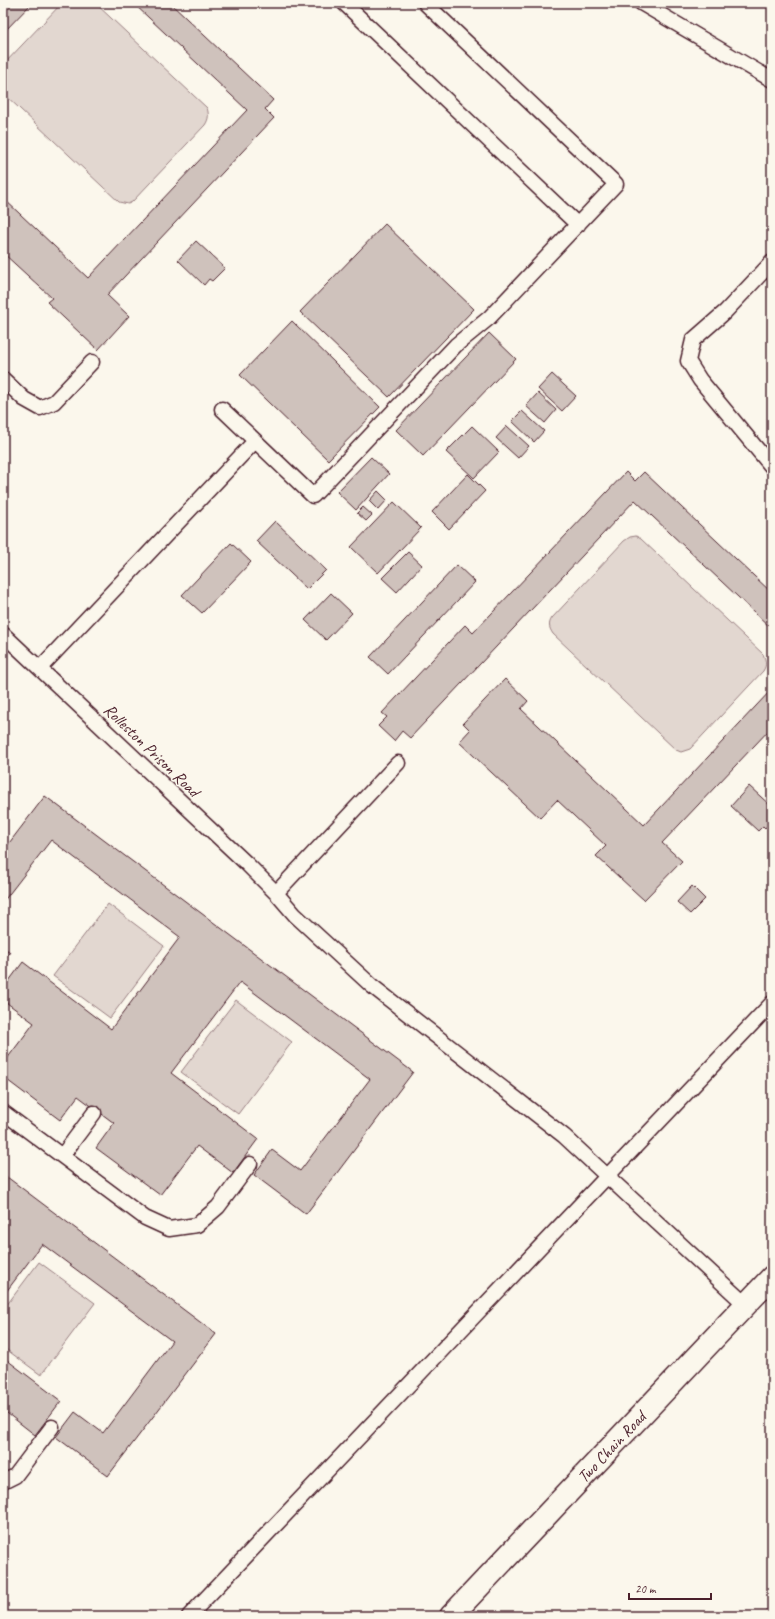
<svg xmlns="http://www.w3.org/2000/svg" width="775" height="1619" viewBox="0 0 775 1619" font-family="Caveat,sans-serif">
<rect width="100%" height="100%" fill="#fbf7ec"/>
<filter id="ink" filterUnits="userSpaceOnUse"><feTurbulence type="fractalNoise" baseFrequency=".025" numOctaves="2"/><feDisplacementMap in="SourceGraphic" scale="8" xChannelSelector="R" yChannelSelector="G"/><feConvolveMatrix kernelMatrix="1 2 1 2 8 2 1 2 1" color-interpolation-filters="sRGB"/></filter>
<g filter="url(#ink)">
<path fill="#e2d7d0" stroke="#967b7e" d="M 62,3 L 95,3 L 207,108 C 209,114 209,119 205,125 L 132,202 L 128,204 L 119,202 L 3,93 L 3,65 Z
M 636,536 L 641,539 L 763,654 C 766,661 767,665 763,671 L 690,749 L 681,752 L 676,750 L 553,634 C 549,628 548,624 552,618 L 624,541 L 630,537 Z
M 108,904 L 164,946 L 110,1018 L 53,976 Z
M 236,1000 L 292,1042 L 238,1114 L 181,1072 Z
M 39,1262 L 95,1303 L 41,1375 L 3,1347 L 3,1310 Z"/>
<path fill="#cfc2bc" stroke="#4a1f2b" d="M 3,3 L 32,3 L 3,33 Z
M 133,3 L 170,3 L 273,100 L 265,109 L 274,118 L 107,295 L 129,316 L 98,350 L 47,302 L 52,298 L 3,253 L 3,198 L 88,278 L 247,110 Z
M 385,224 L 474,309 L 389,397 L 300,312 Z
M 196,241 L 225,268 L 212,281 L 209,279 L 204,285 L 178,260 Z
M 292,321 L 380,407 L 328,460 L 240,375 Z
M 489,333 L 516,359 L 423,456 L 396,430 Z
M 552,374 L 576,396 L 562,411 L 538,389 Z
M 538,393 L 556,410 L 545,423 L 526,406 Z
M 522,411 L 544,431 L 534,442 L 512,421 Z
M 472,426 L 499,452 L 474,478 L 446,452 Z
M 507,426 L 529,446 L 518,458 L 496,438 Z
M 371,457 L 389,474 L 356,510 L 337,492 Z
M 626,472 L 635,481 L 644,472 L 772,593 L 772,629 L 635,500 L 410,738 L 402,731 L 394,741 L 378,726 L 387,717 L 382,713 L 465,625 L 473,633 Z
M 468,474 L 485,491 L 449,529 L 432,512 Z
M 378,491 L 387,500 L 378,510 L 369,501 Z
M 394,502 L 421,528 L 378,573 L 351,547 Z
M 363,507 L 372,515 L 366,521 L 357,513 Z
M 275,521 L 326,570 L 307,589 L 256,541 Z
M 231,543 L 251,562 L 202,613 L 182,595 Z
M 408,552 L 422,565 L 397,592 L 382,578 Z
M 457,565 L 475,582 L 388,674 L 370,657 Z
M 331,593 L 352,613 L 326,640 L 305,620 Z
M 505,679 L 528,701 L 521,709 L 644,825 L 772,689 L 772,727 L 662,843 L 682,861 L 644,900 L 596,856 L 606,846 L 557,800 L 540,818 L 459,742 L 470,730 L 463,723 Z
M 749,786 L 772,807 L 772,821 L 765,828 L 763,826 L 758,831 L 731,806 Z
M 45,796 L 413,1072 L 306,1214 L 254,1175 L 272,1150 L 300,1171 L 370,1079 L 240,982 L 171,1073 L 258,1139 L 233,1173 L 197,1146 L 160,1195 L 96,1148 L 114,1123 L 78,1096 L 60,1120 L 3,1077 L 3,1064 L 34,1023 L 3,1000 L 3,989 L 23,962 L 111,1029 L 180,937 L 51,840 L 3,902 L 3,851 Z
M 692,886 L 705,899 L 690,914 L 677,902 Z
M 3,947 L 10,952 L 3,961 Z
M 3,1174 L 216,1334 L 108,1476 L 56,1437 L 75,1412 L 103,1433 L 172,1341 L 42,1244 L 3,1296 Z
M 3,1357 L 61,1401 L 35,1435 L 3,1410 Z"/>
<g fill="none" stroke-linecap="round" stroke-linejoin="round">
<defs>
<path id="lane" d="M 344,3 L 578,225
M 641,3 L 772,80
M 772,262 L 725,312 L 693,340 L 688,361 L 700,380 L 772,467
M 3,379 L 24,399 L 40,408 L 54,402 L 92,362
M 222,409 L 313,496 L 456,345 L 489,318 L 616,184 L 425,3
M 3,634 L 246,863 L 276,893 L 295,915 L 372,986 L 564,1136 L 746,1305
M 40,668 L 255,441
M 276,893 L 398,763
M 3,1112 L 145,1218 L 169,1229 L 197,1225 L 218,1207 L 250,1164
M 62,1156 L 94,1113
M 3,1482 L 15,1476 L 52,1427
M 189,1616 L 772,1003"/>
<g id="street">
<path id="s1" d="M 451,1616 L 772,1277"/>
</g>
</defs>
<use href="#lane" stroke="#4a1f2b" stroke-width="17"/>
<use href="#street" stroke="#4a1f2b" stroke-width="25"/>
<use href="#lane" stroke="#fbf7ec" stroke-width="14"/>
<use href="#street" stroke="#fbf7ec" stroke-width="22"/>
</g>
</g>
<g text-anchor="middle" stroke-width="3" stroke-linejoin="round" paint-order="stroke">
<g font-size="17" fill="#4a1f2b" stroke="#fbf7ec">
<text transform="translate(152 750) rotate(44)" y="6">Rolleston Prison Road</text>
<text dy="6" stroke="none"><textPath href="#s1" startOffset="233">Two Chain Road</textPath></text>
</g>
</g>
<rect width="775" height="1619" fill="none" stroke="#fbf7ec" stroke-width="16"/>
<rect x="8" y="8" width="759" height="1603" fill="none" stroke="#4a1f2b" stroke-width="1.5" filter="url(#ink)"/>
<path d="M629 1593v6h82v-6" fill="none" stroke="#4a1f2b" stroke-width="2"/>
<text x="635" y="1593" font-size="12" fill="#4a1f2b" stroke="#fbf7ec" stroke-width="3" paint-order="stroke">20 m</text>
</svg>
